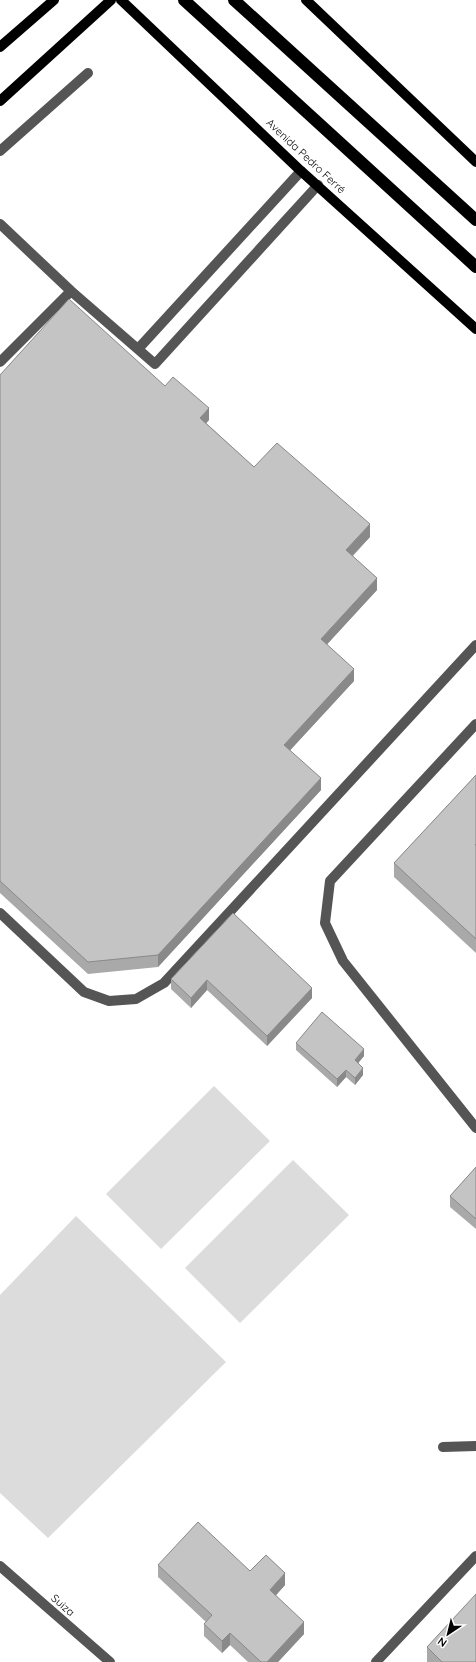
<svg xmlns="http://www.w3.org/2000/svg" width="476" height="1662" viewBox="0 0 476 1662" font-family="Quicksand,sans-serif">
<rect width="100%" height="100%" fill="#fff"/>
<path fill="#dcdcdc" d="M 214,1086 L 270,1141 L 161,1249 L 106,1194 Z
M 293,1160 L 349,1215 L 240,1323 L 185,1268 Z
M 76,1216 L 226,1362 L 48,1538 L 0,1493 L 0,1295 Z"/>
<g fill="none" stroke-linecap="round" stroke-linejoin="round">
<path stroke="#555" stroke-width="10" d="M 0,151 L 88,73
M 0,224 L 71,291 L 155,364 L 318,185
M 138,349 L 301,171
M 0,362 L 71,291
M 476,724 L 330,881 L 325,923 L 343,961 L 476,1128
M 0,913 L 84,992 L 109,1001 L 136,999 L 164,983 L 476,645
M 443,1447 L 476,1446
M 0,1566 L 110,1662
M 376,1662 L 476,1556"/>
<path stroke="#000" stroke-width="10" d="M 121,0 L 301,171 L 476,329
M 306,0 L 476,162
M 0,47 L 54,0
M 0,101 L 111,0"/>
<path stroke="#000" stroke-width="12" d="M 184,0 L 476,267
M 234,0 L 476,220"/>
</g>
<path fill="#a9a9a9" d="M 0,375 L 165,386 L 209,420 L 206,423 L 254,467 L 370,537 L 353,556 L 377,590 L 327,644 L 354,681 L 290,750 L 321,790 L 158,967 L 88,974 L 0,893 Z
M 476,775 L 476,953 L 394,877 L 394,863 Z
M 233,913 L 312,998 L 267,1046 L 207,990 L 191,1008 L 171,989 L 171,979 Z
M 296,1043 L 364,1056 L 358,1063 L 363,1075 L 355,1085 L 346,1077 L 337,1087 L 296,1050 Z
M 476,1167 L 476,1229 L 450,1207 L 450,1196 Z
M 158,1565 L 250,1571 L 285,1585 L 276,1595 L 304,1634 L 278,1662 L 248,1662 L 230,1645 L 222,1653 L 204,1636 L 204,1624 L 206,1622 L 158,1577 Z
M 427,1647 L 476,1662 L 427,1662 Z"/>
<path fill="#898989" d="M 209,408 L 209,420 L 200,430 L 200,418 Z
M 370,524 L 370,537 L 346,562 L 346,550 Z
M 377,578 L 377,590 L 321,651 L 321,639 Z
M 354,669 L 354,681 L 284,757 L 284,745 Z
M 321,778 L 321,790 L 158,967 L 158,955 Z
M 207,980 L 207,990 L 191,1008 L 191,998 Z
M 312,988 L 312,998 L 267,1046 L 267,1036 Z
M 364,1049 L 364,1056 L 355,1067 L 355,1060 Z
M 363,1068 L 363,1075 L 355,1085 L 355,1078 Z
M 346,1070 L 346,1077 L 337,1087 L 337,1079 Z
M 285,1573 L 285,1585 L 270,1602 L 270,1590 Z
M 304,1622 L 304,1634 L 278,1662 L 267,1662 Z
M 230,1633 L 230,1645 L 222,1653 L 222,1641 Z"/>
<path fill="#c4c4c4" stroke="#898989" d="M 69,299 L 165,386 L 173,377 L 209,408 L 200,418 L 254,467 L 277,443 L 370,524 L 346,550 L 377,578 L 321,639 L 354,669 L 284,745 L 321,778 L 158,955 L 88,962 L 0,881 L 0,375 Z
M 476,775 L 476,844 L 475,845 L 476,845 L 476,939 L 394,863 Z
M 233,913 L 312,988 L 267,1036 L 207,980 L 191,998 L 171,979 Z
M 322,1012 L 364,1049 L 355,1060 L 363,1068 L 355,1078 L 346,1070 L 337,1079 L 296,1043 Z
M 476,1167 L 476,1219 L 450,1196 Z
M 198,1522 L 250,1571 L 266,1555 L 285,1573 L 270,1590 L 304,1622 L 267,1662 L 261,1662 L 230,1633 L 222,1641 L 204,1624 L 212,1615 L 158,1565 Z
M 476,1594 L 476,1662 L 442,1662 L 427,1647 Z"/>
<g text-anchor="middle" stroke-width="3" stroke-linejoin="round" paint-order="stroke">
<g font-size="11" fill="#000" stroke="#fff">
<text transform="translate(306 156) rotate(43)" y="4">Avenida Pedro Ferré</text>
<text transform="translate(63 1605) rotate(41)" y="4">Suiza</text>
</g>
</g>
<g transform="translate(448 1634) rotate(215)" stroke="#ffffff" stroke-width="3" paint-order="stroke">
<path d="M0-3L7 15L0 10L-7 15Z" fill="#000000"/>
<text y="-6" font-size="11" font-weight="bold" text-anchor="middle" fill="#000000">N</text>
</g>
</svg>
